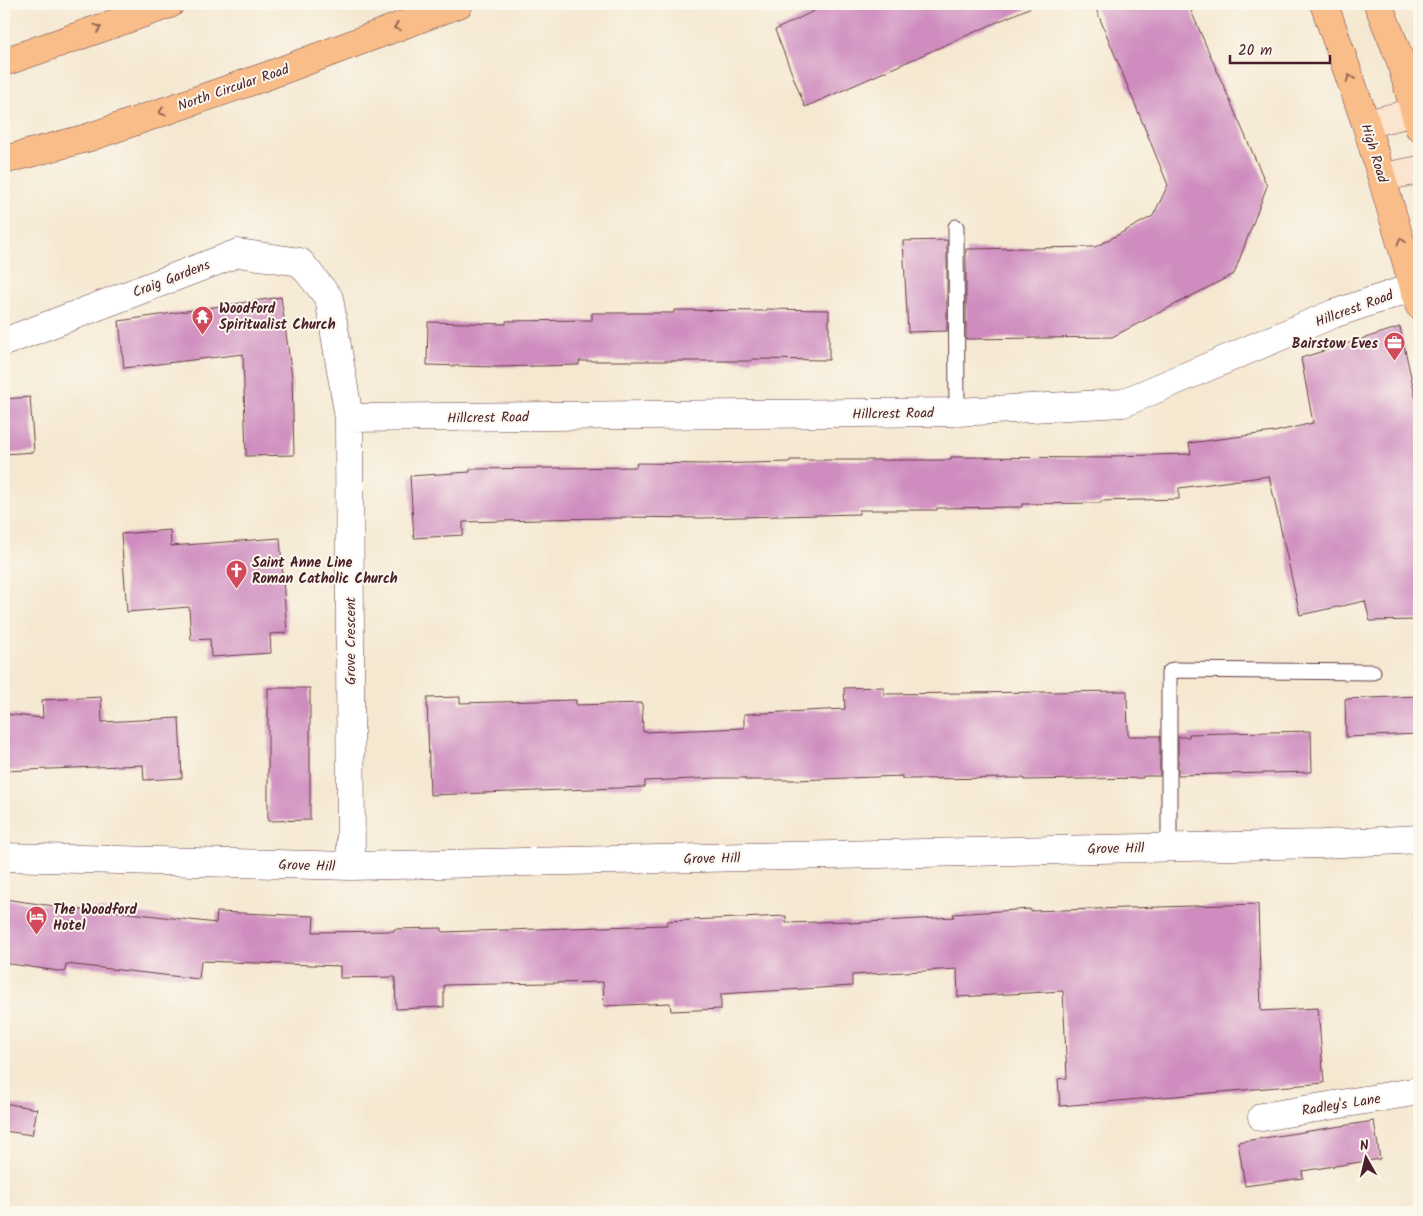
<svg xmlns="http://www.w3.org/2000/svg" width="1423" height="1216" viewBox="0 0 1423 1216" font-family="Kalam,sans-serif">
<rect width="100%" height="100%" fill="#fbf7ec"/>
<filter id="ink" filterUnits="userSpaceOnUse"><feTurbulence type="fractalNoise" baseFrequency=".02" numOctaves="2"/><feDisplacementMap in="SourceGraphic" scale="10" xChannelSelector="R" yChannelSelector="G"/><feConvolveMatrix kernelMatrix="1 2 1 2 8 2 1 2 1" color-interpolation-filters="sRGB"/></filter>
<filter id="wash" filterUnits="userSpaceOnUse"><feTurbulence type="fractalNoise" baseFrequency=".0096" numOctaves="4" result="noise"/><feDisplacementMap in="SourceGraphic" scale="20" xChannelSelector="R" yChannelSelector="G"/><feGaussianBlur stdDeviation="1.12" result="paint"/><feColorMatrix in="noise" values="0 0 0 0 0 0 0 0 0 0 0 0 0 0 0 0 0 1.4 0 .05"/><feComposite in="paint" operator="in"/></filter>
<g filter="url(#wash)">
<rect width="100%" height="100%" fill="#f5e8d1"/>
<g id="blocks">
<path fill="#cf8dbf" d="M 828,4 L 1038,4 L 805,107 L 775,30 Z
M 1094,4 L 1188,4 L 1267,186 L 1234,274 L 1112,337 L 966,339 L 966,249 L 1095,247 L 1153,216 L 1168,185 Z
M 947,240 L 947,331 L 908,332 L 903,241 Z
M 281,297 L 292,377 L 294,455 L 246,456 L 243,354 L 124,368 L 119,321 Z
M 766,309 L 829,310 L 829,360 L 752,359 L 752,361 L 579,361 L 579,365 L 496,367 L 427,365 L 428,322 L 506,324 L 506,321 L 592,320 L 592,313 L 674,313 L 674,310 L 766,311 Z
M 1400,327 L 1419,413 L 1419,620 L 1370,621 L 1365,601 L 1300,615 L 1269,476 L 1179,488 L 1179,499 L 1101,501 L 1101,503 L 1022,504 L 1022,507 L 937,508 L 937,510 L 859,510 L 859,514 L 702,518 L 622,517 L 622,518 L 540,519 L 540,520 L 463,522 L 463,535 L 414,538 L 410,476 L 470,472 L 470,469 L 636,467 L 637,463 L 708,464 L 790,462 L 790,460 L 951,460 L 951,457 L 1112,458 L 1112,456 L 1191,454 L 1189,443 L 1274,432 L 1313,423 L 1301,358 Z
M 30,397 L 34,452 L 4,454 L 4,399 Z
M 170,530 L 171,546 L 280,538 L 287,633 L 270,634 L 271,653 L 211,657 L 210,639 L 191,640 L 189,607 L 127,612 L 121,534 Z
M 884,687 L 884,694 L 1127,691 L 1128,736 L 1160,736 L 1160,776 L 1143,776 L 1143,778 L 1024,780 L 1024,778 L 902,779 L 902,776 L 795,780 L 745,780 L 745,778 L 718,778 L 645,781 L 645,787 L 430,795 L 427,698 L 460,697 L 460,703 L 576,700 L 576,705 L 642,703 L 643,732 L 744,728 L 744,714 L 845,709 L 844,688 Z
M 268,688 L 310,688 L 310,820 L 268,821 Z
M 1419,696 L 1419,734 L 1346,737 L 1345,699 Z
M 101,697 L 102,722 L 179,718 L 182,778 L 144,780 L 143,765 L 4,771 L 4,714 L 43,718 L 42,700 Z
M 1311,731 L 1312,772 L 1178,775 L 1178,737 L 1189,737 L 1189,734 Z
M 4,899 L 96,912 L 96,909 L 216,923 L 217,912 L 314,916 L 313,932 L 394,931 L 394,929 L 442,928 L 442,932 L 667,925 L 667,921 L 786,916 L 786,923 L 850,921 L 850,923 L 954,917 L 953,914 L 1030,909 L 1030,911 L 1258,904 L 1261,1011 L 1318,1008 L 1324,1083 L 1060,1106 L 1058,1079 L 1067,1078 L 1063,991 L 958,997 L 957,969 L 852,975 L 852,986 L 721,994 L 721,1009 L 671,1011 L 670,1003 L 604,1006 L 603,982 L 444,985 L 444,1007 L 396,1009 L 395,977 L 340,978 L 340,966 L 201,961 L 199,979 L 66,964 L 65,972 L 4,963 Z
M 4,1103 L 37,1109 L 32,1135 L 4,1131 Z
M 1374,1121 L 1380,1159 L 1302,1171 L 1303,1178 L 1245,1186 L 1238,1142 Z"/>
</g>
</g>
<g filter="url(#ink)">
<use href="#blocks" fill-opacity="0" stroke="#643d44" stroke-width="1"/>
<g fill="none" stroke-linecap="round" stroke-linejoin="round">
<defs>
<path id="service" d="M 956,227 L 957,412
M 1169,847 L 1169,673 L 1173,670 L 1373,672"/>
<path id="minor" d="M 4,342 L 238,253 L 300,262 L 329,298 L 349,418 L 351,866
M 349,418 L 957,412 L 1123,403 L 1333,314 L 1414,287
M 4,857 L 351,866 L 1323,844 L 1419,839
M 1262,1117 L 1419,1091"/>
<path id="secondary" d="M 1366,124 L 1419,111
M 1383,177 L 1419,170"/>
<path id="primary" d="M 1324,4 L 1366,124 L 1419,305
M 1378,4 L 1400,59 L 1419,127"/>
<path id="trunk" d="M 4,62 L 170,4
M 4,160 L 87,138 L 264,77 L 459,4"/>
</defs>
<use href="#service" stroke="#643d44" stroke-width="17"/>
<use href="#minor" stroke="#643d44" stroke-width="29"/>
<use href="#secondary" stroke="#643d44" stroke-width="29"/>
<use href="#primary" stroke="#643d44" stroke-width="29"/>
<use href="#trunk" stroke="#643d44" stroke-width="29"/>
<use href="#service" stroke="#fff" stroke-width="15"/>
<use href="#minor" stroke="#fff" stroke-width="28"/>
<use href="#secondary" stroke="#fce5d0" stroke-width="28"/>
<use href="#primary" stroke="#f8bd89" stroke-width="28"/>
<use href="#trunk" stroke="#f8bd89" stroke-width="28"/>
</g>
<defs><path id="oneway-chevron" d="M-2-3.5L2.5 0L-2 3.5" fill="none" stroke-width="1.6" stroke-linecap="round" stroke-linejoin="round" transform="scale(1.25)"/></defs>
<g stroke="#986655">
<use href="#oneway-chevron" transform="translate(397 27) rotate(159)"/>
<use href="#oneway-chevron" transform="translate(98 28) rotate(-19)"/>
<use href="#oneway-chevron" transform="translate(1350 78) rotate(-109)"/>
<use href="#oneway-chevron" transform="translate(162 112) rotate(161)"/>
<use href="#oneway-chevron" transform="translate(1401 241) rotate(-106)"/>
</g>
</g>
<defs>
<symbol id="temple-pin" viewBox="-11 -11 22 30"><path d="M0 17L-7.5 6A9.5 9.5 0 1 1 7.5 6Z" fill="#d1495b" stroke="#fbf7ec"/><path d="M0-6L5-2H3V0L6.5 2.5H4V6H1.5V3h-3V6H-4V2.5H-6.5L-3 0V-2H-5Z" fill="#fff"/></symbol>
<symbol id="office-pin" viewBox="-11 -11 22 30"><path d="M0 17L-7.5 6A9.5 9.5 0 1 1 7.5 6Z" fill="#d1495b" stroke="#fbf7ec"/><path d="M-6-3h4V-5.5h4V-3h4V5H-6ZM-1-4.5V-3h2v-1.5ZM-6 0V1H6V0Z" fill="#fff"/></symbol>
<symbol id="church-pin" viewBox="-11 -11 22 30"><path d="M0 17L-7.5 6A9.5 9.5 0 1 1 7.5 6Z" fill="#d1495b" stroke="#fbf7ec"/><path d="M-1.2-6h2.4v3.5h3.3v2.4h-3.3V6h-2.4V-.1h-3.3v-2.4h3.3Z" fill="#fff"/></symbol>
<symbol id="hotel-pin" viewBox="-11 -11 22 30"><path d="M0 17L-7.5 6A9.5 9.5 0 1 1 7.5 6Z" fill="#d1495b" stroke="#fbf7ec"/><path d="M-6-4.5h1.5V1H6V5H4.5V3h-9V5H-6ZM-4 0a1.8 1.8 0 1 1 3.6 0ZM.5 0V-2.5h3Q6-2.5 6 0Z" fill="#fff"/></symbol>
</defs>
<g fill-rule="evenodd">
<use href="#temple-pin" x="190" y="304" width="25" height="34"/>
<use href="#office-pin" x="1382" y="330" width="25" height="34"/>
<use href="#church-pin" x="224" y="558" width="25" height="34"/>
<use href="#hotel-pin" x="24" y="904" width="25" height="34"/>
</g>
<g text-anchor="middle" stroke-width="4" stroke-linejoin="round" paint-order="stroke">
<g font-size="14" fill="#4a1f2b" stroke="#fbf7ec">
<text transform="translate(233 87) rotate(-19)" y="5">North Circular Road</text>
<text transform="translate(1375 153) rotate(73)" y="5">High Road</text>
<text transform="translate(171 278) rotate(-21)" y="5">Craig Gardens</text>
<text transform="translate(1354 308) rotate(-20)" y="5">Hillcrest Road</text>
<text transform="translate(893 413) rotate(-1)" y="5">Hillcrest Road</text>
<text transform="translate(488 417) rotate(-1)" y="5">Hillcrest Road</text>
<text transform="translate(350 641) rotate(-90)" y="5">Grove Crescent</text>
<text transform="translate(1116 848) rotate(-1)" y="5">Grove Hill</text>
<text transform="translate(712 858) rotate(-1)" y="5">Grove Hill</text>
<text transform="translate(307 865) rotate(2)" y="5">Grove Hill</text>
<text transform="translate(1341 1104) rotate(-9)" y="5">Radley's Lane</text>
</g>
<g font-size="14" font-weight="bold" fill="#4a1f2b" stroke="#fbf7ec" text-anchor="start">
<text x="219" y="313">Woodford<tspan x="219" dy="16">Spiritualist Church</tspan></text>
<text x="1378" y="348" text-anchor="end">Bairstow Eves</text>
<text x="252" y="567">Saint Anne Line<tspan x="252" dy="16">Roman Catholic Church</tspan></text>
<text x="53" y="914">The Woodford<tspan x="53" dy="16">Hotel</tspan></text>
</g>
</g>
<rect width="1423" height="1216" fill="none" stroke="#fbf7ec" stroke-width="20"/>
<g transform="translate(1366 1158) rotate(352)" stroke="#fbf7ec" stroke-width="4" paint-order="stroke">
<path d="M0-4L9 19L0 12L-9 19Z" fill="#4a1f2b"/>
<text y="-8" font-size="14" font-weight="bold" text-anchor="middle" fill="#4a1f2b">N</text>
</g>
<path d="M1230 55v8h100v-8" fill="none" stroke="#4a1f2b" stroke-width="2.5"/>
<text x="1238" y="55" font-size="15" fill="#4a1f2b" stroke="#fbf7ec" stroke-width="4" paint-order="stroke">20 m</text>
</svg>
